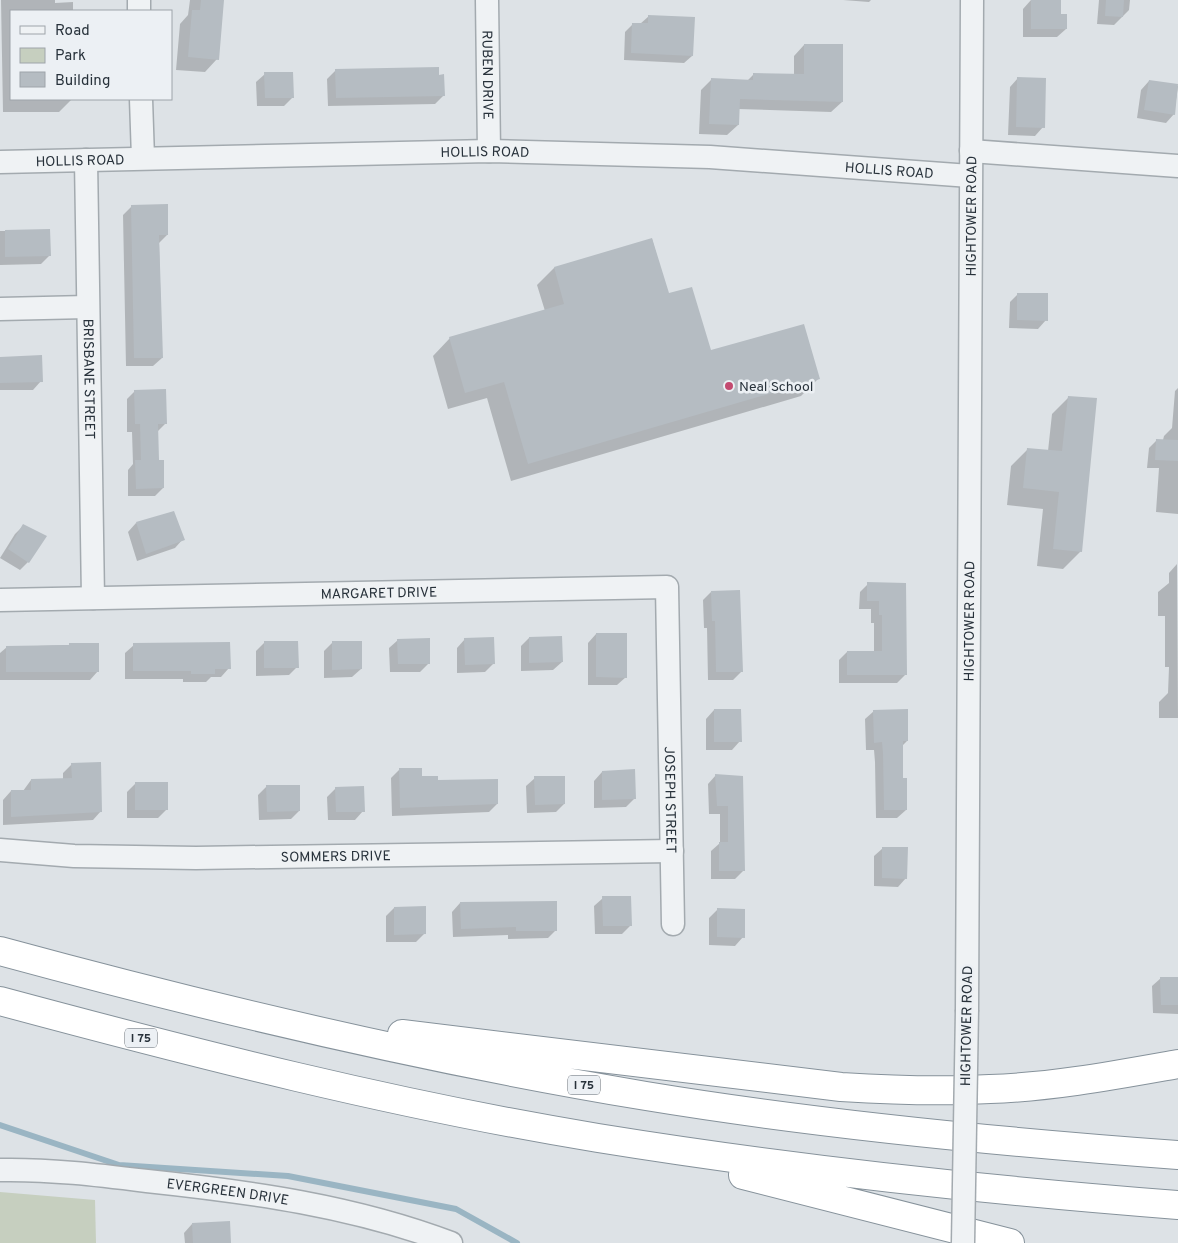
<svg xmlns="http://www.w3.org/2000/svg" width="1178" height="1243" viewBox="0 0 1178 1243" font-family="Overpass,sans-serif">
<rect width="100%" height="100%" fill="#dde2e6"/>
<path fill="#c6cfbf" d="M 0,1192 L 95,1200 L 96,1243 L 0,1243 Z"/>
<path fill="#0003" d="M 1,0 L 55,0 L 55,3 L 73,2 L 73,11 L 11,11 L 11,99 L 72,99 L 59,112 L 3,112 Z
M 190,0 L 222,0 L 217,59 L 205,72 L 176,70 L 180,24 L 188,15 Z
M 843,0 L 871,0 L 869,2 Z
M 1031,0 L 1060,15 L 1066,29 L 1057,37 L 1023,37 L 1023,9 Z
M 1099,0 L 1130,0 L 1129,10 L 1114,25 L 1097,24 Z
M 649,16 L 692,56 L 684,63 L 624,60 L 625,32 L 633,24 L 640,24 Z
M 804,45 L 842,102 L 831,112 L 738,109 L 738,125 L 727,135 L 699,134 L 701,90 L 711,80 L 747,81 L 753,75 L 794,75 L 794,56 Z
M 336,70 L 438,76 L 444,95 L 435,104 L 328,106 L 327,79 Z
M 265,74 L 293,97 L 284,106 L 257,106 L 256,82 Z
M 1018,78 L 1043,127 L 1035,136 L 1008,135 L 1010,87 Z
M 1149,81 L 1178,86 L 1174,114 L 1166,123 L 1137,118 L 1141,90 Z
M 132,206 L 167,235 L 159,243 L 162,358 L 153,366 L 126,366 L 123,215 Z
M 0,231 L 49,231 L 49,256 L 41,264 L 0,265 Z
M 652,239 L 668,295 L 710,352 L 818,379 L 801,396 L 511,481 L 487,398 L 448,409 L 433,356 L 450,338 L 545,311 L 537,285 L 554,268 Z
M 1018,294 L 1046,320 L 1038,329 L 1009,328 L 1010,302 Z
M 0,357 L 41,381 L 33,390 L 0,390 Z
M 1178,388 L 1178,514 L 1156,512 L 1159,468 L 1147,468 L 1149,448 L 1157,440 L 1163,440 L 1164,436 L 1172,428 L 1175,391 Z
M 135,391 L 166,423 L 158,431 L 158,461 L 163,488 L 155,496 L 128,496 L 128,470 L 133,464 L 132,432 L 127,432 L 127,399 Z
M 1069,397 L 1081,551 L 1063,569 L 1037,566 L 1043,509 L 1007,505 L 1011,466 L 1028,449 L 1048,451 L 1052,414 Z
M 136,523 L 183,539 L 175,548 L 137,561 L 128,532 Z
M 24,525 L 28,562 L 20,570 L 0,558 L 15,534 Z
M 1177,564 L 1178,718 L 1159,718 L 1159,702 L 1168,693 L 1169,667 L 1165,667 L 1165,616 L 1158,616 L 1158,592 L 1169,583 L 1169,573 Z
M 868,584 L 905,584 L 906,674 L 897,683 L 839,683 L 839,660 L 847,652 L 874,652 L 874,623 L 871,623 L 871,609 L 859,609 L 860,592 Z
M 711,592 L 742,671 L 733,680 L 708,680 L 707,628 L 704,628 L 703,600 Z
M 596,634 L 626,677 L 617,685 L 588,685 L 588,643 Z
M 529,638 L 562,662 L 553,670 L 521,671 L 521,646 Z
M 465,639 L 493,664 L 485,672 L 457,673 L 457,648 Z
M 398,640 L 429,663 L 420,672 L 390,672 L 389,648 Z
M 264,643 L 297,667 L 289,675 L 256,676 L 256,651 Z
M 332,643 L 361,669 L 352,677 L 324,678 L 324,651 Z
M 98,644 L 98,671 L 90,680 L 0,680 L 0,653 L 7,647 Z
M 134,645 L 229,668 L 221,677 L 211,677 L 206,682 L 183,682 L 183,679 L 125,679 L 125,653 Z
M 714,710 L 740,741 L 732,750 L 706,750 L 706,719 Z
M 874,711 L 907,741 L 902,746 L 902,779 L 906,810 L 897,818 L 876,818 L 875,762 L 874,750 L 866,750 L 865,719 Z
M 72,764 L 101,811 L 93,820 L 3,825 L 3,800 L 11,791 L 23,791 L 31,780 L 63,780 L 63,773 Z
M 399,770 L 437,781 L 497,804 L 489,812 L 392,816 L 391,778 Z
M 602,772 L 634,799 L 626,807 L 594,808 L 594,781 Z
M 716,775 L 742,777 L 744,870 L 735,879 L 711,879 L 711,851 L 720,843 L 720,814 L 709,814 L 708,784 Z
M 535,778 L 564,804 L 556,812 L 527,813 L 526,786 Z
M 135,784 L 167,809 L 158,818 L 127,818 L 127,792 Z
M 267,786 L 299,811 L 291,819 L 259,820 L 258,795 Z
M 336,788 L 363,811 L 355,820 L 328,820 L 327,797 Z
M 883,848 L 906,878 L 898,887 L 874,886 L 874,856 Z
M 603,898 L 630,926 L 622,934 L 595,934 L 594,906 Z
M 460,903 L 556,930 L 548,938 L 508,939 L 508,935 L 453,937 L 452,912 Z
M 394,908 L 424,934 L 416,942 L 386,942 L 386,916 Z
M 718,909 L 743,937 L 735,946 L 709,945 L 709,918 Z
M 1161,978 L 1178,978 L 1178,1014 L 1153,1013 L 1152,986 Z
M 192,1224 L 230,1243 L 185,1243 L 184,1233 Z"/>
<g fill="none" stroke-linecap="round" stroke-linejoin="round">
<path stroke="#9ab5c3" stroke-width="6" d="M 0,1125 L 119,1165 L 288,1176 L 456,1209 L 517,1243"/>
</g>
<path fill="#b5bcc2" d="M 201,0 L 224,0 L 219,60 L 188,57 L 192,10 L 200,10 Z
M 1031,0 L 1061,0 L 1061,14 L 1067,14 L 1067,29 L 1031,29 Z
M 1106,0 L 1124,0 L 1123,17 L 1105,16 Z
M 648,15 L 695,17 L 693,56 L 631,53 L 632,23 L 648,23 Z
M 804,44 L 843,44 L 843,102 L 740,99 L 739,125 L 709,124 L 711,78 L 753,80 L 753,73 L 804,74 Z
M 439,67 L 439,75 L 444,74 L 445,96 L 336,98 L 335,69 Z
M 264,72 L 293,72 L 294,98 L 265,98 Z
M 1017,77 L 1046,78 L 1045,128 L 1016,127 Z
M 1149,80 L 1178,84 L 1175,115 L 1144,110 Z
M 168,204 L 168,235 L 159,235 L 163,358 L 134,358 L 131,205 Z
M 50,229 L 51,256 L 5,257 L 5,230 Z
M 652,238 L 669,293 L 692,287 L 711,350 L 804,324 L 820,379 L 528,464 L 504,382 L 465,393 L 449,337 L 564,304 L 554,267 Z
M 1017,293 L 1048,293 L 1048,321 L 1017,320 Z
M 42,355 L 43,382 L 0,383 L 0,357 Z
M 166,389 L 167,424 L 158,424 L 159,460 L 164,460 L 164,488 L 136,489 L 135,460 L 141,460 L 140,424 L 135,424 L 134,390 Z
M 1068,396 L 1097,398 L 1082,552 L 1053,549 L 1059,492 L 1023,488 L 1027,448 L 1062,451 Z
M 1156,439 L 1178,440 L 1178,461 L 1155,460 Z
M 174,511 L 185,540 L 146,554 L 136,522 Z
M 23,524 L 47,536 L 29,563 L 8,549 Z
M 867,582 L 906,583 L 907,675 L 847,675 L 847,651 L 882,651 L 882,615 L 879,615 L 879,601 L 867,601 Z
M 740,590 L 743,672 L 716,672 L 715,621 L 712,621 L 711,591 Z
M 596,633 L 627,633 L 627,678 L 596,677 Z
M 562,636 L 563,662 L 529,663 L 529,637 Z
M 494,637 L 495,664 L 465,665 L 464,638 Z
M 430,638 L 430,664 L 398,664 L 397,639 Z
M 264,641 L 298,641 L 299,668 L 264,668 Z
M 332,641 L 362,641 L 362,669 L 332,670 Z
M 230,642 L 231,669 L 215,669 L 215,674 L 191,674 L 191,671 L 133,671 L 133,643 Z
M 69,643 L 99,643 L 99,672 L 6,672 L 6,646 L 69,645 Z
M 714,709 L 741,709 L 742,742 L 714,742 Z
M 908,709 L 908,741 L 903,741 L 903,778 L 907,778 L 907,810 L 884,810 L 883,753 L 882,742 L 874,743 L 873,710 Z
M 101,762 L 102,812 L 11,817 L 11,790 L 31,790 L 31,779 L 72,778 L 71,763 Z
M 399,768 L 422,768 L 422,776 L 438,776 L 438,780 L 498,779 L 498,804 L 400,808 Z
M 635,769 L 636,799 L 602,800 L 602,771 Z
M 715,774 L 743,776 L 745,871 L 719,871 L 719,842 L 728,842 L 728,806 L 717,806 Z
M 534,776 L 565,776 L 565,804 L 535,805 Z
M 135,782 L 168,782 L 168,810 L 135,810 Z
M 266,785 L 300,785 L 300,811 L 267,812 Z
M 364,786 L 365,812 L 336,812 L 335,787 Z
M 882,847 L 908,847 L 907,879 L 882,878 Z
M 602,896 L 631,896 L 632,926 L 603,926 Z
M 557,901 L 557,931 L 516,931 L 516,927 L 461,929 L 460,902 Z
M 426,906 L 426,934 L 394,935 L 394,907 Z
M 717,908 L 745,909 L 745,938 L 717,937 Z
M 1160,977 L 1178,977 L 1178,1005 L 1161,1005 Z
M 230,1221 L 231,1243 L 193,1243 L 192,1223 Z"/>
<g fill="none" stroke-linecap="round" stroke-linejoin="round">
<defs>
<g id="minor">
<path d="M 139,0 L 139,11"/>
<path id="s1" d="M 487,0 L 489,151"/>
<path d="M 141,99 L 143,158"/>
<path d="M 971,151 L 1178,166"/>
<path id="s2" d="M 86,160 L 93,598"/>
<path id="s3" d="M 0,162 L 489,151 L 710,157 L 970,176"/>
<path d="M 0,309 L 87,307"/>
<path id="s4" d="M 0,600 L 667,587 L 673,924"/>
<path id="s5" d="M 0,850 L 74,856 L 196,858 L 672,851"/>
<path id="s6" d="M 967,1010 L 972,0"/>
<path id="s7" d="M 0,1170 C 49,1169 98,1175 147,1181 C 251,1192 353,1206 451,1243"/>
</g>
<path id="highway" d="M 0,951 C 213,1009 428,1060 646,1096 C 822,1125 1000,1142 1178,1155
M 0,1001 C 197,1054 396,1105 598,1138 C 790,1169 984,1190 1178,1205
M 402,1034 L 841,1087 C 890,1090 940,1092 990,1089 C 1053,1087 1116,1075 1178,1064
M 743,1175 L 1010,1243"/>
</defs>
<use href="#minor" stroke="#a3aaaf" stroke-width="25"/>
<use href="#highway" stroke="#86929b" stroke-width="30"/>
<use href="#minor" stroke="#eff2f4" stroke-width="22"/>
<use href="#highway" stroke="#fff" stroke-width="28"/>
<defs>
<path id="minor-bridge" d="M 963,1243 L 967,1010"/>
</defs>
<use href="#minor-bridge" stroke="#a3aaaf" stroke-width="25" stroke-linecap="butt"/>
<use href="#minor-bridge" stroke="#eff2f4" stroke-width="22"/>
</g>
<circle fill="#c34a70" stroke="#ecf0f4" stroke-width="2" cx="729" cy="386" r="5"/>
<g text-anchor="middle" stroke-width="5" stroke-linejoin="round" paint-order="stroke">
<g fill="#ecf0f4" stroke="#636b72" stroke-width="1">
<rect x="125" y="1028.5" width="32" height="19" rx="4"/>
<rect x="568" y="1075.5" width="32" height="19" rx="4"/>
</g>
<g font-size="12" font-weight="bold" fill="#28323b">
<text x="141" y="1042">I 75</text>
<text x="584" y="1089">I 75</text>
</g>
<g font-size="14" fill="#28323b" stroke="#ecf0f4">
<text dy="5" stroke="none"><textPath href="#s1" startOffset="75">RUBEN DRIVE</textPath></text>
<text dy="5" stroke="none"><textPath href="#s3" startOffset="485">HOLLIS ROAD</textPath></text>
<text dy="5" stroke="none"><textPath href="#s3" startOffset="80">HOLLIS ROAD</textPath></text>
<text dy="5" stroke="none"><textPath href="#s3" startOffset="890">HOLLIS ROAD</textPath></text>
<text dy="5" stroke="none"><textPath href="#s6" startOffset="794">HIGHTOWER ROAD</textPath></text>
<text dy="5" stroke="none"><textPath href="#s2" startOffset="219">BRISBANE STREET</textPath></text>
<text dy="5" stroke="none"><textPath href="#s4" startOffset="379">MARGARET DRIVE</textPath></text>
<text dy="5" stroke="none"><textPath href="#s6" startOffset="389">HIGHTOWER ROAD</textPath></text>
<text dy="5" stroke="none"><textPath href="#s4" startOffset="880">JOSEPH STREET</textPath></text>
<text dy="5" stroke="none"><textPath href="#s5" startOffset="336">SOMMERS DRIVE</textPath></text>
<text transform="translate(966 1026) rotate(-89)" y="5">HIGHTOWER ROAD</text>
<text dy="5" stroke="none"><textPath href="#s7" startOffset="229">EVERGREEN DRIVE</textPath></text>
</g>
<g font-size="14" fill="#28323b" stroke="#ecf0f4" text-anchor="start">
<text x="739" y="391">Neal School</text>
</g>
</g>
<rect x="10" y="10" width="162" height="90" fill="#ecf0f4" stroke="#9ea4aa"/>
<rect x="20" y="26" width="25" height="8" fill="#eff2f4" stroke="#9ea4aa"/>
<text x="55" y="35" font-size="15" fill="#28323b">Road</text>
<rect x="20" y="48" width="25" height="15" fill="#c6cfbf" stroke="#9ea4aa"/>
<text x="55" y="60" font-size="15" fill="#28323b">Park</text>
<rect x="20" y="72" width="25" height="15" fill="#b5bcc2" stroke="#9ea4aa"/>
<text x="55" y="85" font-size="15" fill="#28323b">Building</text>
</svg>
